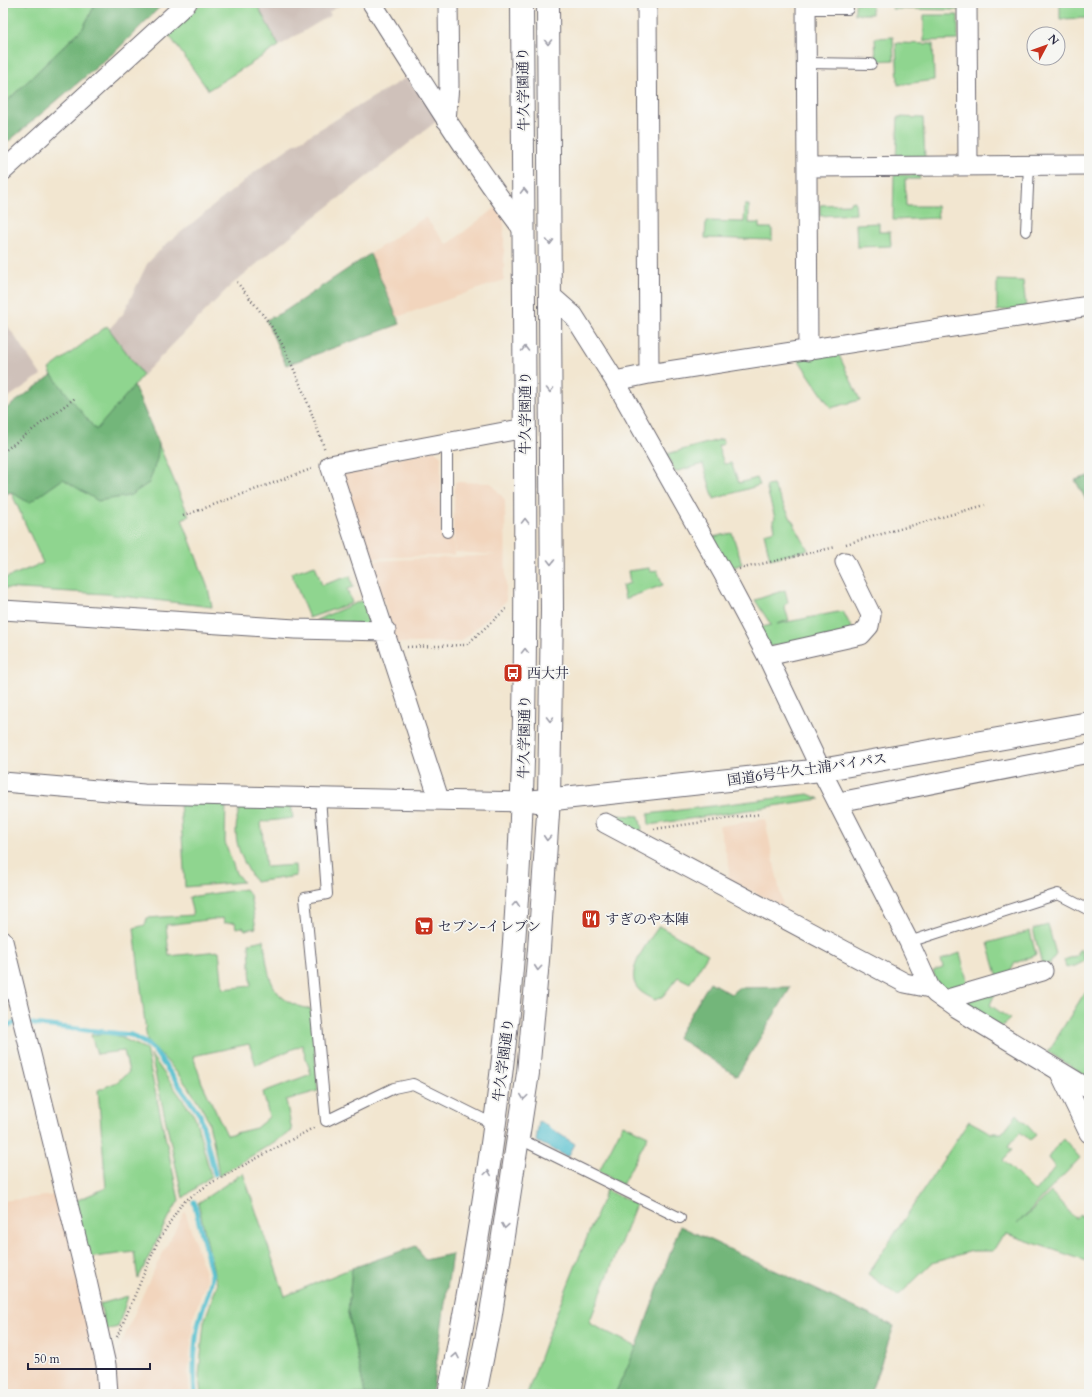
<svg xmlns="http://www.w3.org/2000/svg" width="1092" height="1397" viewBox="0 0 1092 1397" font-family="Cardo,'Noto Serif JP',serif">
<rect width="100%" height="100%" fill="#f6f6f2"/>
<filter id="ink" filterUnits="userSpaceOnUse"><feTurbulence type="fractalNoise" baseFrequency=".025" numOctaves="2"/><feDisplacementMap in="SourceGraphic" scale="8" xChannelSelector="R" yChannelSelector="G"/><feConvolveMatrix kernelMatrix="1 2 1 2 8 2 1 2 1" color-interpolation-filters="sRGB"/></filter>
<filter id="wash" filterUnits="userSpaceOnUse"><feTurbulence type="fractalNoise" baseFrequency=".012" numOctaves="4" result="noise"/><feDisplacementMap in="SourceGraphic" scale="16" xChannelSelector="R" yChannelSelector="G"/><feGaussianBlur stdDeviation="0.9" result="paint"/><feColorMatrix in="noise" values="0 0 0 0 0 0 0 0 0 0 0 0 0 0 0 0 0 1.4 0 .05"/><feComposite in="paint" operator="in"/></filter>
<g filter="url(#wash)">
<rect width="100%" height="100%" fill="#f2e6d0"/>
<path fill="#f2d5bd" d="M 496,207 L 504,219 L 504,280 L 397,317 L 370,254 L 425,217 L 447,245 Z
M 434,450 L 441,456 L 441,535 L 452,534 L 455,555 L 371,558 L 338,473 Z
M 455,482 L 491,483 L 505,500 L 506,601 L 461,642 L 396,643 L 372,561 L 499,555 L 455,552 L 453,527 Z
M 765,819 L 783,907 L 728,879 L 730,869 L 719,826 Z
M 55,1195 L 60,1195 L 100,1369 L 101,1394 L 3,1394 L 3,1201 Z
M 185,1211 L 207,1279 L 194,1315 L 188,1376 L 190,1394 L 112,1394 L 110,1369 L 152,1274 Z"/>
<path fill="#cfc1ba" d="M 256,3 L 343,3 L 329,12 L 331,15 L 279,46 Z
M 407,77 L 438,120 L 378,168 L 298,230 L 230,286 L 143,375 L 109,329 L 123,314 L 147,264 L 164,246 L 260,168 L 290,147 Z
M 3,319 L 41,375 L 3,401 Z"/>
<path fill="#8fd58f" stroke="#587c65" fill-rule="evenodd" d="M 3,3 L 96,3 L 83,28 L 3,105 Z
M 201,3 L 256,3 L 279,46 L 208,90 L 169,35 Z
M 855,3 L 872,3 L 872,14 L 855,14 Z
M 893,3 L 959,3 L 959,10 L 892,9 Z
M 1060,3 L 1089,3 L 1089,18 L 1060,19 Z
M 924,15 L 958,15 L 958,40 L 924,41 Z
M 893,37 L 894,60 L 876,61 L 875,38 Z
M 896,43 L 933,44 L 934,80 L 898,85 Z
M 898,117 L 923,118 L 925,159 L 896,159 Z
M 894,175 L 919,175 L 920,179 L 905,179 L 906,206 L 937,206 L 938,218 L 893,220 Z
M 855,201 L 856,214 L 820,216 L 820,205 L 850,204 L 850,202 Z
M 745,205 L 749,205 L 749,223 L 759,223 L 759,228 L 772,228 L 772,240 L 705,238 L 706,221 L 744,222 Z
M 879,223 L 879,232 L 890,232 L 891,246 L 857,247 L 856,224 Z
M 997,280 L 1023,281 L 1026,307 L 997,311 Z
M 107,326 L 143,375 L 134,386 L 189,516 L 182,519 L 208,588 L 212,607 L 106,594 L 3,588 L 3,579 L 43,563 L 11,492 L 52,375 L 49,369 Z
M 838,353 L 860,400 L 831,408 L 798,359 Z
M 722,439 L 724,444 L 718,446 L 724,464 L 731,463 L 739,483 L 757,478 L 760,485 L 714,499 L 703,464 L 675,472 L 667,454 Z
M 773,485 L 808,550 L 770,559 L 764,533 L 775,530 L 773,520 L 775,518 L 766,486 Z
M 732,533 L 742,564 L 726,570 L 713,537 Z
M 315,565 L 322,585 L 350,576 L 353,587 L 347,589 L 352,603 L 309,618 L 291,573 Z
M 649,568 L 651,572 L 657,570 L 663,585 L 625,599 L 622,586 L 630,583 L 628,571 Z
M 785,590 L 788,602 L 784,606 L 789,620 L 777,624 L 843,611 L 854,633 L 767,647 L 758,628 L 771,625 L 755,600 Z
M 368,598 L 375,618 L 371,625 L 316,620 Z
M 808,794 L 820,799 L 649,825 L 648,814 Z
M 180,801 L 226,801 L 225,842 L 236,873 L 243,882 L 185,887 Z
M 291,802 L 293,818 L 261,822 L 266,867 L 295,865 L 296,876 L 255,882 C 238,852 231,840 240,805 Z
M 611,815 L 639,816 L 642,829 L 639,834 L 610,819 Z
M 245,889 L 250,895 L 256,928 L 245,930 L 243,927 L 236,928 L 235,922 L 224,923 L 223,918 L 166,925 L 169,956 L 219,951 L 223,989 L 251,986 L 249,943 L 264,940 C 268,976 269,1002 311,1009 L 318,1091 L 286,1100 L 292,1131 L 219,1176 C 216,1159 214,1141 209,1124 C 202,1100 166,1058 147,1041 L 134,928 L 145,925 L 147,918 L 193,915 L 189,897 ZM 249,1044 L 256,1065 L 302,1045 L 311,1074 L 263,1092 L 269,1117 L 256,1128 L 227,1135 L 202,1083 L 193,1056 Z
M 1048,925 L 1056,954 L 1050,964 L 1042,964 L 1033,929 Z
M 659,926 L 708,954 L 690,983 L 678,977 L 663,996 L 655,1000 C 650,997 643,994 639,990 C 622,973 649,941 659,926 Z
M 1030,931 L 1036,955 L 1015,963 L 1009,974 L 998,978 L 988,943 Z
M 1081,949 L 1085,961 L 1075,966 L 1066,967 L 1064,960 L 1078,955 L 1078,951 Z
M 960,953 L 969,988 L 946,997 L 938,987 L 933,971 L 943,968 L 941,960 Z
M 996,991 L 990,1005 L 1010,1019 L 1001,1027 L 960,1002 Z
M 1085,992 L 1089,992 L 1089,1077 L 1048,1052 Z
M 111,1033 L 146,1049 L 179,1200 L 164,1226 L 138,1279 L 134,1252 L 87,1258 L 73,1202 L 106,1188 L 98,1090 L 117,1082 L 129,1072 L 124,1051 L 97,1054 L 91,1035 Z
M 151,1055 L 195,1117 L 211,1176 L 183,1198 Z
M 1017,1114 L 1036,1135 L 1030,1140 L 1020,1132 L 1008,1147 L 1012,1150 L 1003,1160 L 1035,1192 L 1055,1167 L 1048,1158 L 1054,1149 L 1064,1139 L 1080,1158 L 1017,1224 L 1051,1192 L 1075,1218 L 1080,1215 L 1089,1223 L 1089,1262 L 1007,1234 L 1001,1238 L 993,1251 L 972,1251 L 932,1263 L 898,1296 L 868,1274 L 969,1121 L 991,1133 L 1002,1133 Z
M 623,1124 L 648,1136 L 622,1185 L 599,1171 Z
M 243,1173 L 285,1296 L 352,1268 L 348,1313 L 365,1394 L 201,1394 L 199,1376 L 204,1322 L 217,1285 L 198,1203 Z
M 606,1190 L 636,1204 L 589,1323 L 637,1347 L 615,1394 L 527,1394 L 551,1327 Z
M 128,1296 L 118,1327 L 106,1330 L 100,1304 Z"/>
<path fill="#73b67a" stroke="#4a6c5a" d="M 96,3 L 164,3 L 118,49 L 3,146 L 3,105 L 83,28 Z
M 370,254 L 400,324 L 286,365 L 266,320 L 285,311 Z
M 52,375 L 96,430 L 134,386 L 159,444 L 157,459 L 149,483 L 129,496 L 98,501 L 63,479 L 29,503 L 11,492 L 3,495 L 3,411 Z
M 1089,476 L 1089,505 L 1075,480 Z
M 710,982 L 731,994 L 738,988 L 791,987 L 737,1076 L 677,1037 Z
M 680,1226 L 894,1326 L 870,1394 L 615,1394 L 637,1346 Z
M 416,1246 L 425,1260 L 452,1254 L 432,1394 L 365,1394 L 348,1313 L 352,1268 Z"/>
<path fill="#55c0cf" stroke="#3c7185" d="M 539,1121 L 575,1144 L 568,1157 L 536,1141 Z"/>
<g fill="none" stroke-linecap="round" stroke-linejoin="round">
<path stroke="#55c0cf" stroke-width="5" d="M 32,1024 L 131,1035 L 145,1043 L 154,1050 L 200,1115 L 215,1174
M 3,1026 L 16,1023
M 194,1202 L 212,1275 C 211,1289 205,1300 201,1314 C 194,1336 193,1371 195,1394"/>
</g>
</g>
<g filter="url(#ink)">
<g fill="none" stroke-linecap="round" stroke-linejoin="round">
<defs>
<path id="lane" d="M 806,9 L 848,9
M 807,63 L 871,64
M 1026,231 L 1029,165
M 447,532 L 447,442
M 320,797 L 327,894 L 305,898 L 326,1121 L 394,1088 L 413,1084 L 495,1125
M 909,942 L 1058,894 L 1089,910
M 518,1138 L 680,1218"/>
<path id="street" d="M 372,3 C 421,80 469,158 524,231
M 647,3 L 649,374
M 806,3 L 808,351
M 967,3 L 968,166
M 446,120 L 449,86 L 448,3
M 808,167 L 1089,165
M 3,171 L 187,3
M 550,295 L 574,316 L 615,381 L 723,573 L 767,656 L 821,770 L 909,942 L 930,988 L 936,994 L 957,1009 L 1089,1089
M 615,381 L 649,374 L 1089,306
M 3,610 L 295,629 L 386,631
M 767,656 L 861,635 L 869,626 L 871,615 L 845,562
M 3,782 L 144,794 L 522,802
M 439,799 L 330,465 L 525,428
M 839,802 L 1089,753
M 605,823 L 905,983 L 930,988
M 3,941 L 87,1281 L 106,1365 L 108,1394
M 944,1000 L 1043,971
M 1059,1071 L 1089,1133"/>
<path id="highway" d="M 536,801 L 821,770 L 1089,723
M 449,1394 C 474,1268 495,1141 508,1013 C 526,829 526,644 525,459 C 524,307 523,155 522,3
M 475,1394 L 490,1320 L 528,1073 L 539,949 L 549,799 L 552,610 L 548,3"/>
</defs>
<use href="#lane" stroke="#6b676f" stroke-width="12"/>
<use href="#street" stroke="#6b676f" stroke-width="21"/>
<use href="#highway" stroke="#6b676f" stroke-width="24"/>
<path stroke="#6b676f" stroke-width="2.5" stroke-dasharray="1 3" stroke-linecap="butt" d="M 237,282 C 252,302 270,321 282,344 C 298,376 313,416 325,450
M 3,452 L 75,398
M 183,516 L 314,468
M 846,544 L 985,505
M 739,569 L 836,547
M 407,647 L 466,645 L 506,609
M 654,829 L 761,814
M 117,1337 L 157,1243 L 182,1203 L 209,1184 L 315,1127"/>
<use href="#lane" stroke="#fff" stroke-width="10"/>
<use href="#street" stroke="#fff" stroke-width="19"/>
<use href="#highway" stroke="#fff" stroke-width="22"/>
</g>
<defs><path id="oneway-chevron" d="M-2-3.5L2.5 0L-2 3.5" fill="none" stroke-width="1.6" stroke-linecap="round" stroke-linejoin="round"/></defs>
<g stroke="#9c9ca7">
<use href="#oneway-chevron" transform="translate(548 42) rotate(90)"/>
<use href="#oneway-chevron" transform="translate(524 191) rotate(-91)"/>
<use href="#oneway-chevron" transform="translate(550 242) rotate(90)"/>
<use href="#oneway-chevron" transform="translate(525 349) rotate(-90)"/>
<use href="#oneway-chevron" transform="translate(550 390) rotate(90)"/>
<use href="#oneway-chevron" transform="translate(525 521) rotate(-90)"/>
<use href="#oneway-chevron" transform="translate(551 562) rotate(90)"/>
<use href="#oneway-chevron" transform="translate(525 651) rotate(-89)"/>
<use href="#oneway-chevron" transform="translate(550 719) rotate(91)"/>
<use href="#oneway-chevron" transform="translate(547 838) rotate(94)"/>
<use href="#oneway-chevron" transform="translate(516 904) rotate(-86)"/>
<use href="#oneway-chevron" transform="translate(538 968) rotate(95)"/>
<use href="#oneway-chevron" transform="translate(524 1097) rotate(98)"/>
<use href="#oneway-chevron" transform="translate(488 1173) rotate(-82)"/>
<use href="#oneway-chevron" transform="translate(505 1226) rotate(99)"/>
<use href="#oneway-chevron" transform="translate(456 1356) rotate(-79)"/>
</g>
</g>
<defs>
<symbol id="bus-square" viewBox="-11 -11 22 22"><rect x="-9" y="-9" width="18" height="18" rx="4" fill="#c8321e" stroke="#f6f6f2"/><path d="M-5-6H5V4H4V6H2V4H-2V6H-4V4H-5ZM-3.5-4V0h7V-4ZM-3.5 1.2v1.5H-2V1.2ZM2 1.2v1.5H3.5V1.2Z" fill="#fff"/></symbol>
<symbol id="restaurant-square" viewBox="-11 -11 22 22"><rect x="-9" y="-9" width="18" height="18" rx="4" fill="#c8321e" stroke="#f6f6f2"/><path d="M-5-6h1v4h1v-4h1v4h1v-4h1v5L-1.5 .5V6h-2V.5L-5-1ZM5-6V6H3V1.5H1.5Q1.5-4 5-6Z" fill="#fff"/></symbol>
<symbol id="supermarket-square" viewBox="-11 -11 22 22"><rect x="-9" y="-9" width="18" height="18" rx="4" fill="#c8321e" stroke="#f6f6f2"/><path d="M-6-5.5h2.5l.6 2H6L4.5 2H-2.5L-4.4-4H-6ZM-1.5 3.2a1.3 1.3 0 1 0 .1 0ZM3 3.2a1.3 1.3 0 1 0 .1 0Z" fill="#fff"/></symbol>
</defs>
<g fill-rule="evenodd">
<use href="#bus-square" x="502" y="662" width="22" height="22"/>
<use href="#restaurant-square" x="580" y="908" width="22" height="22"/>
<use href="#supermarket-square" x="413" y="915" width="22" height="22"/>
</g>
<g text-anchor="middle" stroke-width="3.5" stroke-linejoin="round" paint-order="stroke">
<g font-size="14" fill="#22223b" stroke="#f6f6f2">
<text transform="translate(523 89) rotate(-91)" y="5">牛久学園通り</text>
<text transform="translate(525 413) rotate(-90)" y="5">牛久学園通り</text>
<text transform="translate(524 737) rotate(-89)" y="5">牛久学園通り</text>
<text transform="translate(807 769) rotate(-8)" y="5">国道6号牛久土浦バイパス</text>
<text transform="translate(503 1060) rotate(-83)" y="5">牛久学園通り</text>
</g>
<g font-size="14" fill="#22223b" stroke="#f6f6f2" text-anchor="start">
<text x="527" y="678">西大井</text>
<text x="605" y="924">すぎのや本陣</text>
<text x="438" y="931">セブン-イレブン</text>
</g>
</g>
<rect width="1092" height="1397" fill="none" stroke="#f6f6f2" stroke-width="16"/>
<g transform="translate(1046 46) rotate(49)"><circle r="19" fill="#f6f6f2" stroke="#a1a1a9"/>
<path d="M0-3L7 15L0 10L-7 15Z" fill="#c8321e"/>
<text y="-6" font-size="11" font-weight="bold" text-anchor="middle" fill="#22223b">N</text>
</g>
<path d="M28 1363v6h122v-6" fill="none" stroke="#22223b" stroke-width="2"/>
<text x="34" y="1363" font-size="12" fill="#22223b" stroke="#f6f6f2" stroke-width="3" paint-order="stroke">50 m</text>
</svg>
